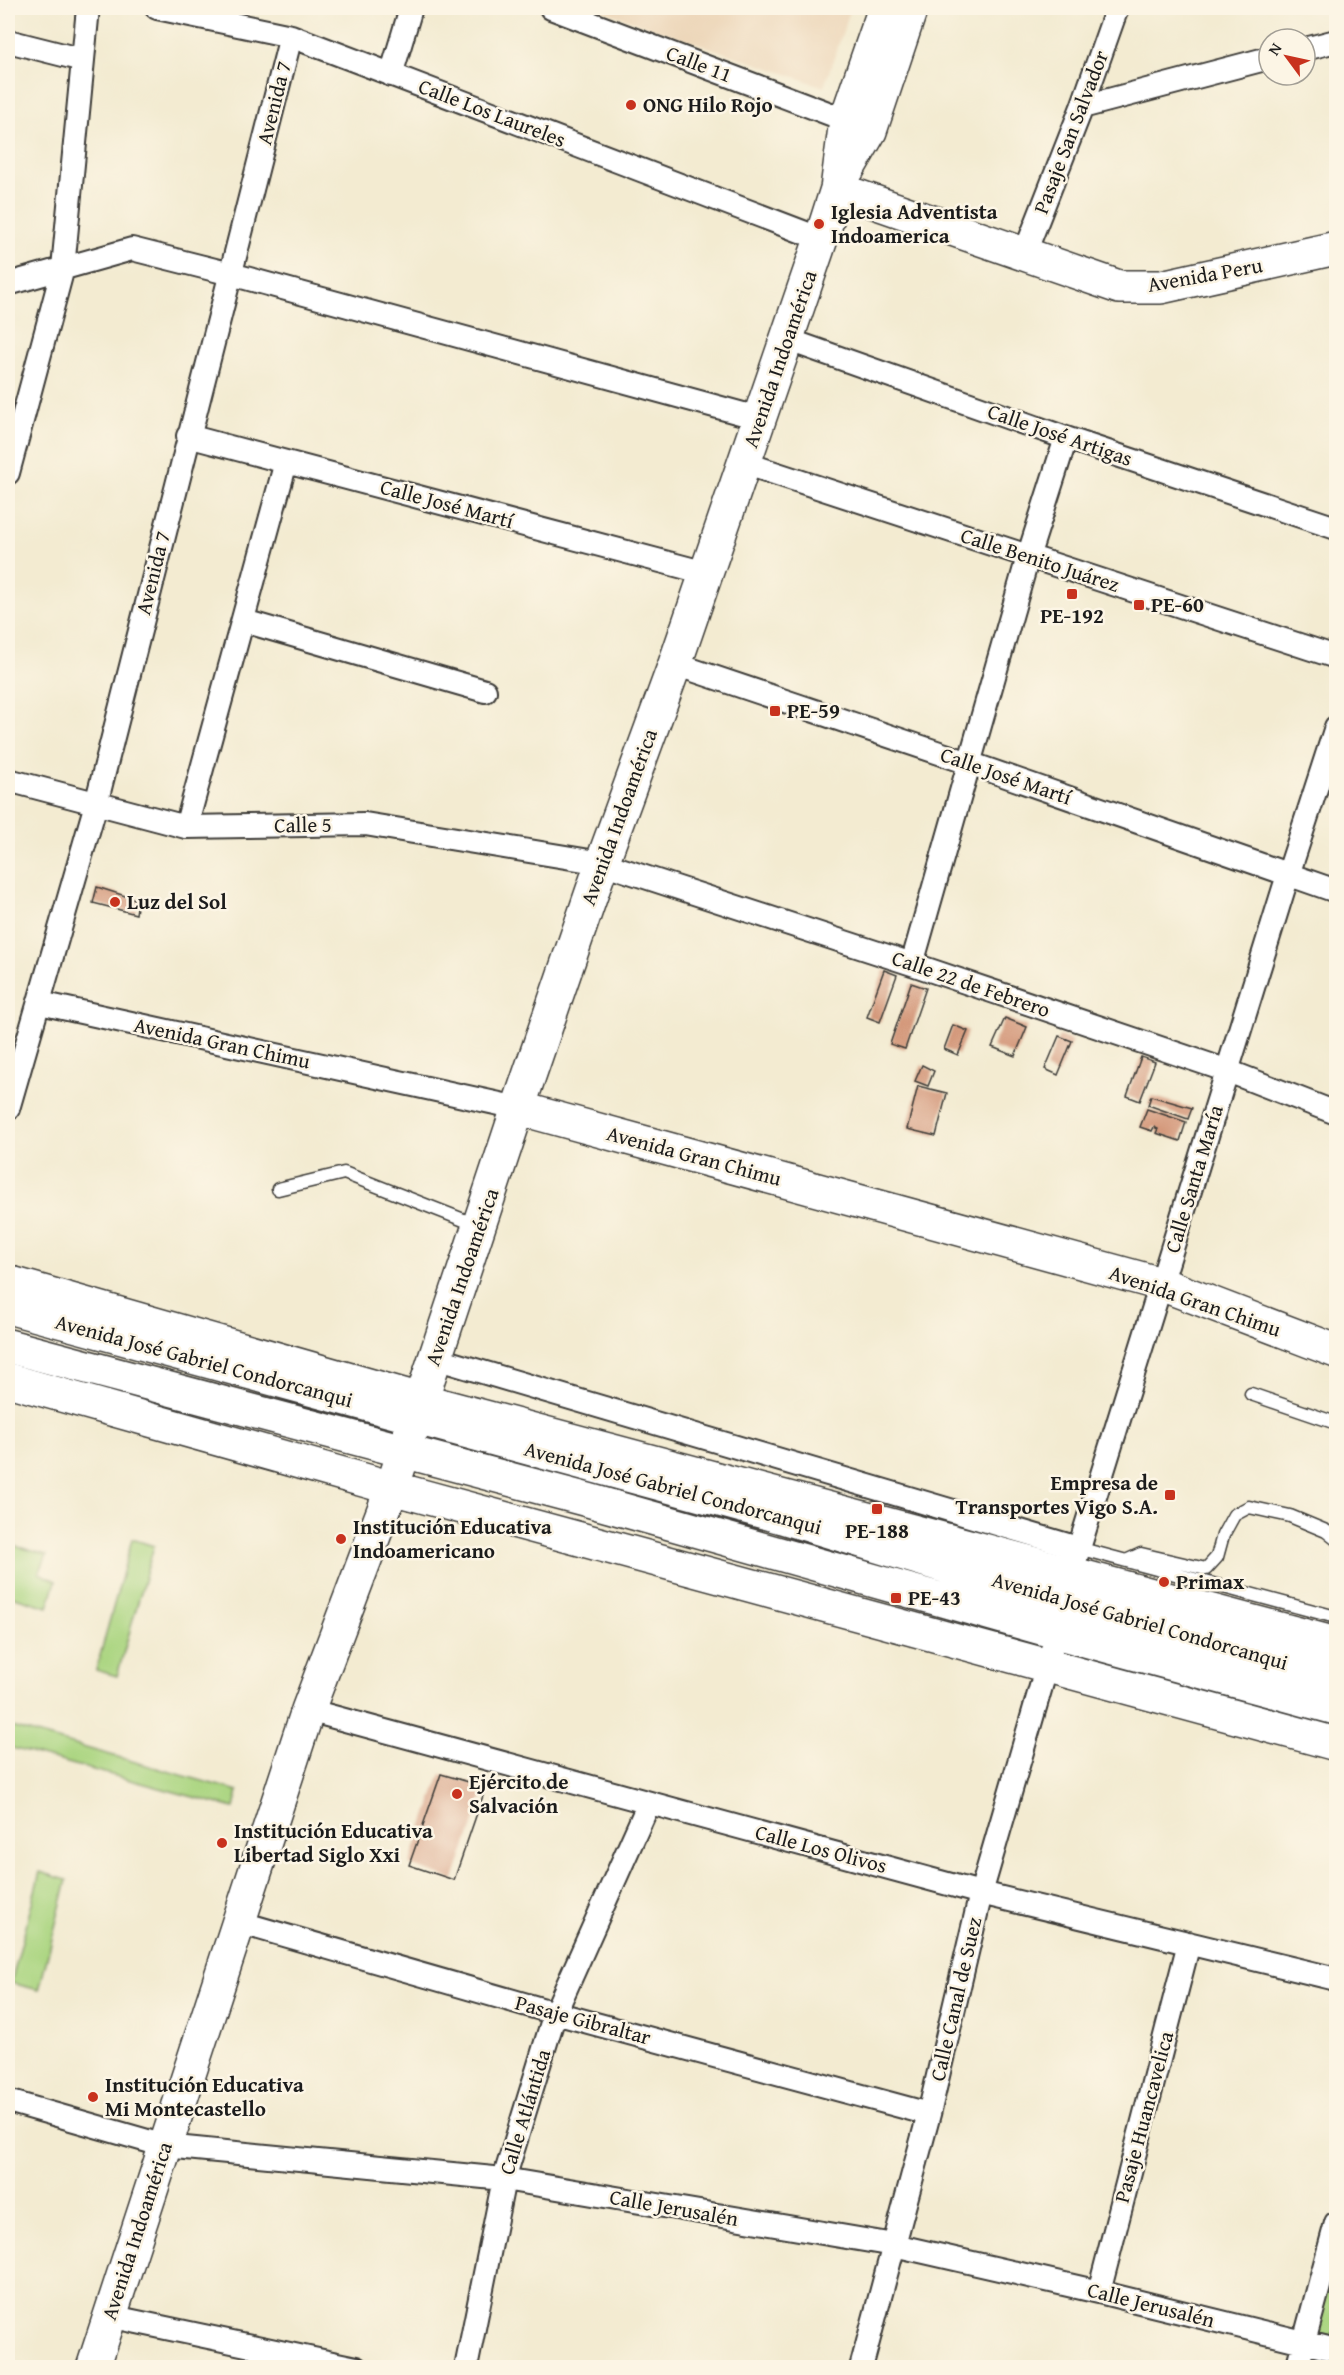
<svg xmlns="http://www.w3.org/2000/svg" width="1344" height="2375" viewBox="0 0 1344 2375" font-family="'Gentium Book Plus',serif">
<rect width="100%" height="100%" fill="#fcf5e5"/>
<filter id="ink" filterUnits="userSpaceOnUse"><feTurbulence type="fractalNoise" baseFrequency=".0167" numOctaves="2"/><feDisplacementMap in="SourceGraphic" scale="12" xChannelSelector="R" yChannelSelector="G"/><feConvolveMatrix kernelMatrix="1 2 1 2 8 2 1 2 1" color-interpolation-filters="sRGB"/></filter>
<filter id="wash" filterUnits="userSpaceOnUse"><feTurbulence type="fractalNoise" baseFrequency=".008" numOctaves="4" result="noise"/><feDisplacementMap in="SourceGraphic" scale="24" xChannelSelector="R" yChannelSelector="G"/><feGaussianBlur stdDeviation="1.35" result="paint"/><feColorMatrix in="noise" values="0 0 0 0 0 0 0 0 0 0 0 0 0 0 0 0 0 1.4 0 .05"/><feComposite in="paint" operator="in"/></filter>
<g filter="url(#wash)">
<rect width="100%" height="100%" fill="#f3ebd1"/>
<path fill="#edd7ba" d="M 595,8 L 851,8 L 824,87 Z"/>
<path fill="#abd581" stroke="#64784e" stroke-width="1.5" d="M 132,1539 L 154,1546 L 117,1676 L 96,1670 Z
M 8,1544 L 47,1555 L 39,1573 L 56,1581 L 48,1607 L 8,1595 Z
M 8,1726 L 238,1791 L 234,1808 L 8,1747 Z
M 40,1872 L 67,1880 L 39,1990 L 11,1983 Z
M 1336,2223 L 1336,2350 L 1304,2343 Z"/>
<g id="blocks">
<path fill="#d4997b" d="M 97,887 L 138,900 L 136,914 L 93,903 Z
M 884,970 L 897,975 L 880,1022 L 867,1017 Z
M 911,983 L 926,988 L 905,1049 L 890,1044 Z
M 1005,1018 L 1027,1027 L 1015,1056 L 992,1047 Z
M 953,1025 L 968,1031 L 958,1055 L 944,1049 Z
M 1059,1036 L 1072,1041 L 1058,1075 L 1045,1069 Z
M 1141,1057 L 1155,1062 L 1140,1101 L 1127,1096 Z
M 922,1065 L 934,1071 L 928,1086 L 915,1081 Z
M 918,1086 L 947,1093 L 936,1136 L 907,1129 Z
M 1151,1096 L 1192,1108 L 1188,1119 L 1148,1105 Z
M 1147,1109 L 1186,1122 L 1180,1141 L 1156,1133 L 1158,1129 L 1154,1127 L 1152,1131 L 1140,1127 Z
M 441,1774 L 486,1787 L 454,1880 L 409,1865 Z"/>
</g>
</g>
<g filter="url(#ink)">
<use href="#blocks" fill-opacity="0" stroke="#3c3b37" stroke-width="1.5"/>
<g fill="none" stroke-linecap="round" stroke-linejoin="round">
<defs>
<path id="lane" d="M 278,1189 L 344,1173 L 479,1226
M 1251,1394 L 1336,1423
M 1078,1548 L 1336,1617
M 1128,1560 L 1141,1554 L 1206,1569 L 1217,1557 L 1223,1535 L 1234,1515 L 1249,1507 L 1290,1516 L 1326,1531 L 1336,1539"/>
<path id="street" d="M 157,8 L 291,36 L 821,239
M 551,8 L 846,120
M 8,41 L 83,60
M 1305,49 L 1336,41
M 391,75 L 411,8
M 1082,107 L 1269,58
M 1024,255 L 1082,107 L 1117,8
M 8,284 L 132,249 L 231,274 L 758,418
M 786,339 L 1066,438 L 1336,528
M 188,436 L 706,573
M 744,463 L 1336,657
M 8,473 L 63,268 L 88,8
M 244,621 L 485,691
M 675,664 L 969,763 L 1336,891
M 8,780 L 186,827 L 365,824 L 602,863 L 912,964 L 1228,1071 L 1336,1113
M 186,827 L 286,462
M 912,964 L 1028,557 L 1066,438
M 40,1003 L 518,1108
M 8,1109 L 96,804 L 291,36
M 435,1358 L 1078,1548
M 1067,1587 L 1288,875 L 1336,727
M 308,1710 L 981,1893 L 1336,1979
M 238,1922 L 555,2013 L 929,2114
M 8,2101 L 165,2146 L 504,2179 L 894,2245 L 1099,2292 L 1336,2350
M 1099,2292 L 1189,1943
M 109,2316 L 356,2368
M 466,2368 L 504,2179 L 555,2013 L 649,1803
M 861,2368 L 929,2114 L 981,1893 L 1051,1652
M 1297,2368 L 1336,2223"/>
<path id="secondary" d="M 845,174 L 870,131 L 911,8
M 837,189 L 1119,287 L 1161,287 L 1336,248
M 518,1108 L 1161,1284 L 1336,1351
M 8,1282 L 421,1400 L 1336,1644
M 8,1380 L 392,1488 L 1336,1744
M 93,2368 L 308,1710 L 392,1488 L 518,1108 L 602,863 L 675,664 L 821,239 L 837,189 L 846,120 L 885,8"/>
<path id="highway" d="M 8,1307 L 782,1517 L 1063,1602 L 1336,1675
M 8,1346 L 588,1500 L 1056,1632 L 1336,1708"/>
</defs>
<use href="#lane" stroke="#3c3b37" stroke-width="15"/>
<use href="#street" stroke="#3c3b37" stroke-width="26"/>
<use href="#secondary" stroke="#3c3b37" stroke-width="36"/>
<use href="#highway" stroke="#3c3b37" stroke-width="36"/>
<use href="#lane" stroke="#fff" stroke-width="12"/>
<use href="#street" stroke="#fff" stroke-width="22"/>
<use href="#secondary" stroke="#fff" stroke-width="33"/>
<use href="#highway" stroke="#fff" stroke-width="33"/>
</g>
</g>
<g fill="#c8321e" stroke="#fcf5e5" stroke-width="2">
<circle cx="631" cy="105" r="6"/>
<circle cx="819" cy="224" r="6"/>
<rect x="1066" y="588" width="12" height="12" rx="3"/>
<rect x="1133" y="599" width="12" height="12" rx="3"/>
<rect x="769" y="705" width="12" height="12" rx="3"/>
<circle cx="115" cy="902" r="6"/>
<rect x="1164" y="1489" width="12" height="12" rx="3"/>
<rect x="871" y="1503" width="12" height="12" rx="3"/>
<circle cx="341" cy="1539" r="6"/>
<circle cx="1164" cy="1582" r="6"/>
<rect x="890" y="1592" width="12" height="12" rx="3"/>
<circle cx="457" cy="1794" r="6"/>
<circle cx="222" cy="1843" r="6"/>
<circle cx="93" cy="2097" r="6"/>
</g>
<g text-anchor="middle" stroke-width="5" stroke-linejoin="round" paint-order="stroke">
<g font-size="21" fill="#1c1c1c" stroke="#fcf5e5">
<text transform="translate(699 64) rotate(21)" y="7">Calle 11</text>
<text transform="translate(274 103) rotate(-76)" y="7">Avenida 7</text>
<text transform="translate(492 113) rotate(21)" y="7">Calle Los Laureles</text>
<text transform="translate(1071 132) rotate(-69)" y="7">Pasaje San Salvador</text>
<text transform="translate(1205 275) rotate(-10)" y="7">Avenida Peru</text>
<text transform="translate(780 359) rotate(-71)" y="7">Avenida Indoamérica</text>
<text transform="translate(1060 435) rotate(19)" y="7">Calle José Artigas</text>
<text transform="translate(447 504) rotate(15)" y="7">Calle José Martí</text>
<text transform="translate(1040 560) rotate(18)" y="7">Calle Benito Juárez</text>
<text transform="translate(153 573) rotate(-76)" y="7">Avenida 7</text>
<text transform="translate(1006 776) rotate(19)" y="7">Calle José Martí</text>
<text transform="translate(619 817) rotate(-70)" y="7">Avenida Indoamérica</text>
<text transform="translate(303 825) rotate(-1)" y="7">Calle 5</text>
<text transform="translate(971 984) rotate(19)" y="7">Calle 22 de Febrero</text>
<text transform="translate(222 1043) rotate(12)" y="7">Avenida Gran Chimu</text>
<text transform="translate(694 1156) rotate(15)" y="7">Avenida Gran Chimu</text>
<text transform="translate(1194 1179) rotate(-73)" y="7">Calle Santa María</text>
<text transform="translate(462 1277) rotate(-71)" y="7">Avenida Indoamérica</text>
<text transform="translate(1195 1301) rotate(19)" y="7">Avenida Gran Chimu</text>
<text transform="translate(204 1361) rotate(15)" y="7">Avenida José Gabriel Condorcanqui</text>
<text transform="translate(673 1488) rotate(15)" y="7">Avenida José Gabriel Condorcanqui</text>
<text transform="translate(1140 1621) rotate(16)" y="7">Avenida José Gabriel Condorcanqui</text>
<text transform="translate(821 1849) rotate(15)" y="7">Calle Los Olivos</text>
<text transform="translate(956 1999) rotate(-77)" y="7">Calle Canal de Suez</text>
<text transform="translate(583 2020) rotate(15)" y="7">Pasaje Gibraltar</text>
<text transform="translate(525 2112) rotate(-73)" y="7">Calle Atlántida</text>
<text transform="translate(1144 2117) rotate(-75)" y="7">Pasaje Huancavelica</text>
<text transform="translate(674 2208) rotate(10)" y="7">Calle Jerusalén</text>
<text transform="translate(137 2231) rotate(-72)" y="7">Avenida Indoamérica</text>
<text transform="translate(1151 2305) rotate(14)" y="7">Calle Jerusalén</text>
</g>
<g font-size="21" font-weight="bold" fill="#1c1c1c" stroke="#fcf5e5" text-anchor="start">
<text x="643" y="112">ONG Hilo Rojo</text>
<text x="831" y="219">Iglesia Adventista<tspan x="831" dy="24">Indoamerica</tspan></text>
<text x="1151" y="612">PE-60</text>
<text x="1072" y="623" text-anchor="middle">PE-192</text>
<text x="787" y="718">PE-59</text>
<text x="127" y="909">Luz del Sol</text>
<text x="1158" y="1490" text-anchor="end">Empresa de<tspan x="1158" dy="24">Transportes Vigo S.A.</tspan></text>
<text x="353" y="1534">Institución Educativa<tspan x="353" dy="24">Indoamericano</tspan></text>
<text x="877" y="1538" text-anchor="middle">PE-188</text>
<text x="1176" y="1589">Primax</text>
<text x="908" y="1605">PE-43</text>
<text x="469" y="1789">Ejército de<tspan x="469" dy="24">Salvación</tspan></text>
<text x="234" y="1838">Institución Educativa<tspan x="234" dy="24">Libertad Siglo Xxi</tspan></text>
<text x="105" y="2092">Institución Educativa<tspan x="105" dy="24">Mi Montecastello</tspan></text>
</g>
</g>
<rect width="1344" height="2375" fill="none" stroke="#fcf5e5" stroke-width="30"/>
<g transform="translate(1287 57) rotate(303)"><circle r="28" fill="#fcf5e5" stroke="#a29e95" stroke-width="1.5"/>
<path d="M0-4.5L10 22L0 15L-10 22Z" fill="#c8321e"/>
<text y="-9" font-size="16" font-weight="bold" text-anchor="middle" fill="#1c1c1c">N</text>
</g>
</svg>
